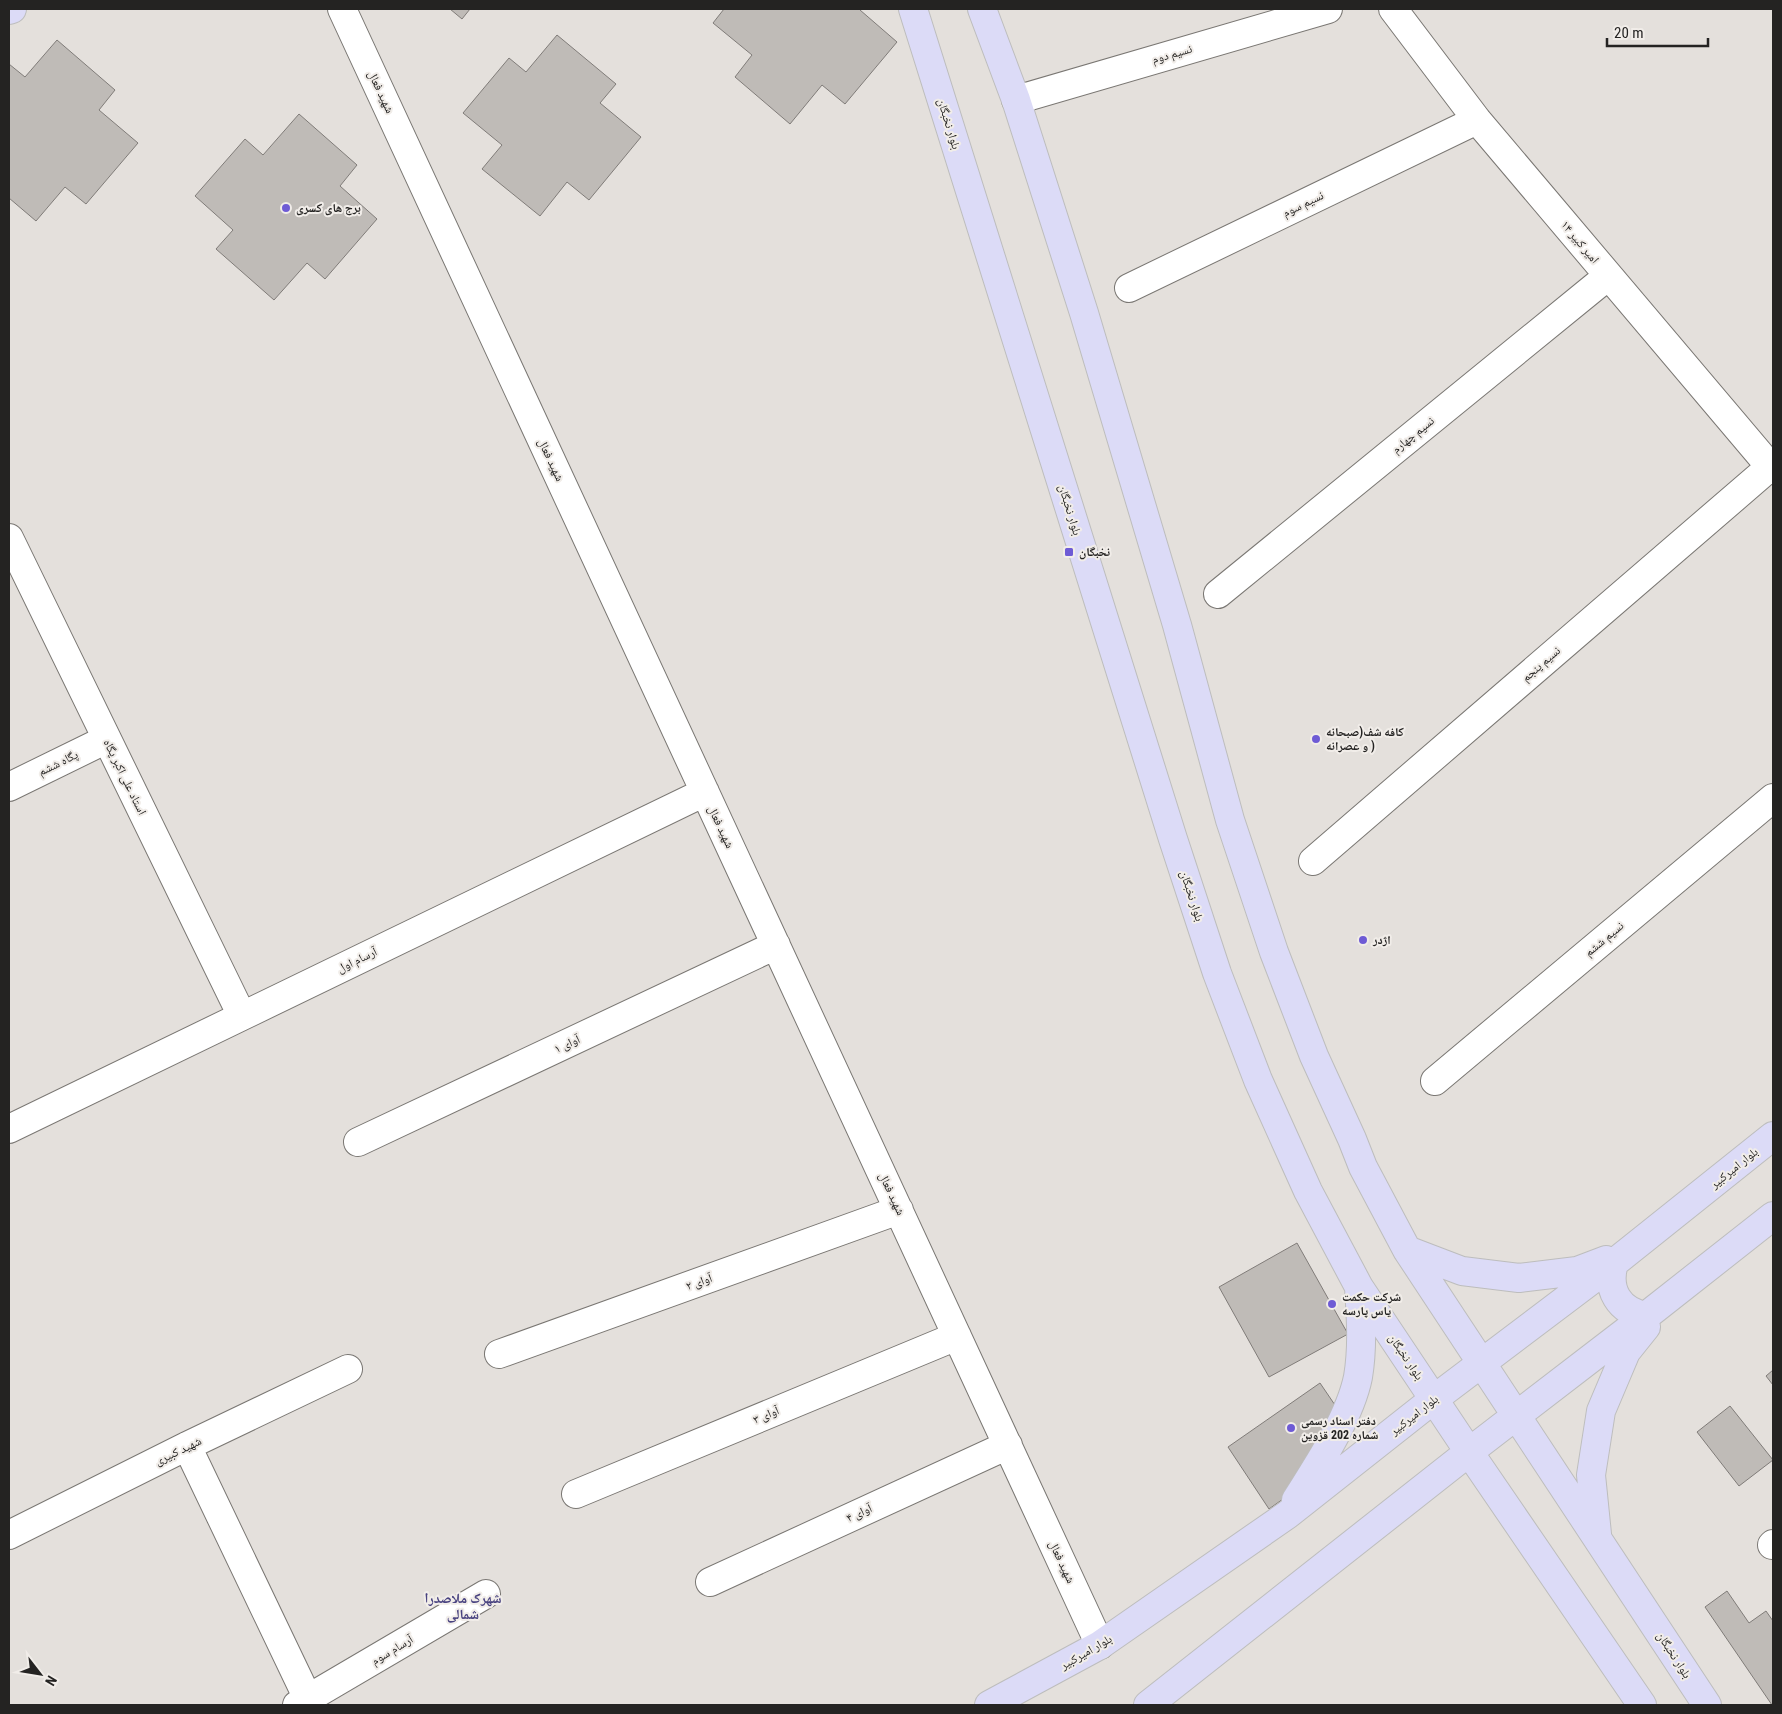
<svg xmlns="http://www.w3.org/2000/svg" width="1782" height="1714" viewBox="0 0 1782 1714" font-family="'Roboto Condensed','Noto Naskh Arabic',sans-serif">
<rect width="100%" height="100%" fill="#e4e0dc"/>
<path fill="#bfbbb7" stroke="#807c79" d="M 450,9 L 470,9 L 462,19 Z
M 724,9 L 861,9 L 860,10 L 897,42 L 845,104 L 822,85 L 790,124 L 735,77 L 752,55 L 713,23 Z
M 557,35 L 616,84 L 600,103 L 641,137 L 589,200 L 567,182 L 540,216 L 482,169 L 502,145 L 463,113 L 509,58 L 526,72 Z
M 57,40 L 115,90 L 99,110 L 138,143 L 86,204 L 65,187 L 36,221 L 9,198 L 9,64 L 25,77 Z
M 299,114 L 357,165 L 340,186 L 377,219 L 325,279 L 307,263 L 274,300 L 216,249 L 233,230 L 195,196 L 245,139 L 263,155 Z
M 1297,1243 L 1348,1334 L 1269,1377 L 1219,1287 Z
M 1773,1370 L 1773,1385 L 1766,1376 Z
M 1320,1383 L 1337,1408 L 1290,1494 L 1269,1509 L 1228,1447 Z
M 1730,1406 L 1773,1460 L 1739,1486 L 1697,1432 Z
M 1727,1591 L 1749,1623 L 1766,1611 L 1773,1621 L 1773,1705 L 1772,1705 L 1705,1607 Z"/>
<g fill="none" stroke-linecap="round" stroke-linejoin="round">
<defs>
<path id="minor" d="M 342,9 L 1100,1645
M 1393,9 L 1477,120 L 1773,470
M 1016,100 L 1328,9
M 1129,288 L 1477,120
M 9,538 L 242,1016
M 1218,594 L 1608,276
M 9,787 L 107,739
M 1313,861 L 1770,467
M 1435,1081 L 1773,798
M 9,1129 L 705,792
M 358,1142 L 776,945
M 499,1354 L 899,1210
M 187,1446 L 308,1699
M 576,1494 L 957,1336
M 9,1535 L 187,1446 L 348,1369
M 1772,1545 L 1773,1544
M 710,1582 L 1008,1445
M 297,1705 L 486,1594"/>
<path id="major" d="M 913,9 L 1173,839 L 1217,973 L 1258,1080 L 1308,1191 L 1359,1287 L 1469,1452 L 1642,1705
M 982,9 L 1016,100 L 1084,313 L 1177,625 L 1230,820 L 1274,952 L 1314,1056 L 1352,1139 L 1363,1167 L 1407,1250 L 1707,1705
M 9,10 L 12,9
M 1407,1250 L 1462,1271 L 1519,1278 L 1577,1271 L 1606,1260
M 1614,1263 C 1606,1290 1619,1311 1646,1316
M 1296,1500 C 1318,1465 1350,1417 1358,1377 C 1363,1347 1361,1318 1359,1288
M 1597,1534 L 1591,1475 L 1601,1411 L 1626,1352 L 1646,1327
M 989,1705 L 1100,1645 L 1287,1515 L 1434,1399 L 1614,1263 L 1773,1136
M 1148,1705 L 1469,1452 L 1646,1316 L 1773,1216"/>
</defs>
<use href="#minor" stroke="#7a7773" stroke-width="30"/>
<use href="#major" stroke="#bdbdbd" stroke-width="30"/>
<use href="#minor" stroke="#fff" stroke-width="28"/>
<use href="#major" stroke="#dcdbf7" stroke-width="28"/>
</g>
<g fill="#6e5bd5" stroke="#f1ede9" stroke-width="2">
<circle cx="286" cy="208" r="5"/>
<rect x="1064" y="547" width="10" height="10" rx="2.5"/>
<circle cx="1316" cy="739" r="5"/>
<circle cx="1363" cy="940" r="5"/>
<circle cx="1332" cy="1304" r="5"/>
<circle cx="1291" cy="1428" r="5"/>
</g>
<g text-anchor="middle" stroke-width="4" stroke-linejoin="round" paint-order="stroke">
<g font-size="12" fill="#242322" stroke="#f1ede9">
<text transform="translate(1172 54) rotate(-16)" y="4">نسیم دوم</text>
<text transform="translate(381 92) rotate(65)" y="4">شهید فعال</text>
<text transform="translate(949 124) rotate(73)" y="4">بلوار نخبگان</text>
<text transform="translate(1303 204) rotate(-26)" y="4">نسیم سوم</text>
<text transform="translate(1580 242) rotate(50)" y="4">امیر کبیر ۱۴</text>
<text transform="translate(1413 435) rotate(-39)" y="4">نسیم چهارم</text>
<text transform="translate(551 460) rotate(65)" y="4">شهید فعال</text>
<text transform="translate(1070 510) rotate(73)" y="4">بلوار نخبگان</text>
<text transform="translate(1541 664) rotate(-41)" y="4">نسیم پنجم</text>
<text transform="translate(58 763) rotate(-26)" y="4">پگاه ششم</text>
<text transform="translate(125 777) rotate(64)" y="4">استاد علی اکبر پگاه</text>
<text transform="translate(721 827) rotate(65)" y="4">شهید فعال</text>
<text transform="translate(1192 896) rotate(72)" y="4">بلوار نخبگان</text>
<text transform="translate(1604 939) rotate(-40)" y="4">نسیم ششم</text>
<text transform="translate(357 960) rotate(-26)" y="4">آرسام اول</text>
<text transform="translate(567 1044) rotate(-25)" y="4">آوای ۱</text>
<text transform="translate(1734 1168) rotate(-39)" y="4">بلوار امیرکبیر</text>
<text transform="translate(892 1194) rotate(65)" y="4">شهید فعال</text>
<text transform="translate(699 1282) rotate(-20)" y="4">آوای ۲</text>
<text transform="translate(1406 1357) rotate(56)" y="4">بلوار نخبگان</text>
<text transform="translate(766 1415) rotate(-23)" y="4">آوای ۳</text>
<text transform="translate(1414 1415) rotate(-38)" y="4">بلوار امیرکبیر</text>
<text transform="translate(178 1451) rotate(-26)" y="4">شهید کبیری</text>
<text transform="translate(859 1513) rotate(-25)" y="4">آوای ۴</text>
<text transform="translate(1062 1562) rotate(65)" y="4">شهید فعال</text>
<text transform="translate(392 1650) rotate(-31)" y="4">آرسام سوم</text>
<text transform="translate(1086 1652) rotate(-30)" y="4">بلوار امیرکبیر</text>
<text transform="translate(1674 1655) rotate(57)" y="4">بلوار نخبگان</text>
</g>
<g font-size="12" font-weight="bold" fill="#242322" stroke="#f1ede9" text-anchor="start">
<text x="296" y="212">برج های کسری</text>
<text x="1079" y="556">نخبگان</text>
<text x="1326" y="736">کافه شف(صبحانه<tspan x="1326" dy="14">و عصرانه )</tspan></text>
<text x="1373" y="944">اژدر</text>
<text x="1342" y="1301">شرکت حکمت<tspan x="1342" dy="14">یاس پارسه</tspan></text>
<text x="1301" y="1425">دفتر اسناد رسمی<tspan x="1301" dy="14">شماره 202 قزوین</tspan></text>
</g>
<g font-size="14" font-weight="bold" fill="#494380" stroke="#f1ede9">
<text x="463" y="1603">شهرک ملاصدرا<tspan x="463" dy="16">شمالی</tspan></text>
</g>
</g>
<rect width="1782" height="1714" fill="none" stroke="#242322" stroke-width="20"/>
<g transform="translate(40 1674) rotate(121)" stroke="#f1ede9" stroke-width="4" paint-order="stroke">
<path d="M0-4L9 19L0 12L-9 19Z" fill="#242322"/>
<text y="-8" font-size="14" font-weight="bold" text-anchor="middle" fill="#242322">N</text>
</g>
<path d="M1607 38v8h101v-8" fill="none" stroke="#242322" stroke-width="2.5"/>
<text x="1614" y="38" font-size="15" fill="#242322" stroke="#f1ede9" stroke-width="4" paint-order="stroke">20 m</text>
</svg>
